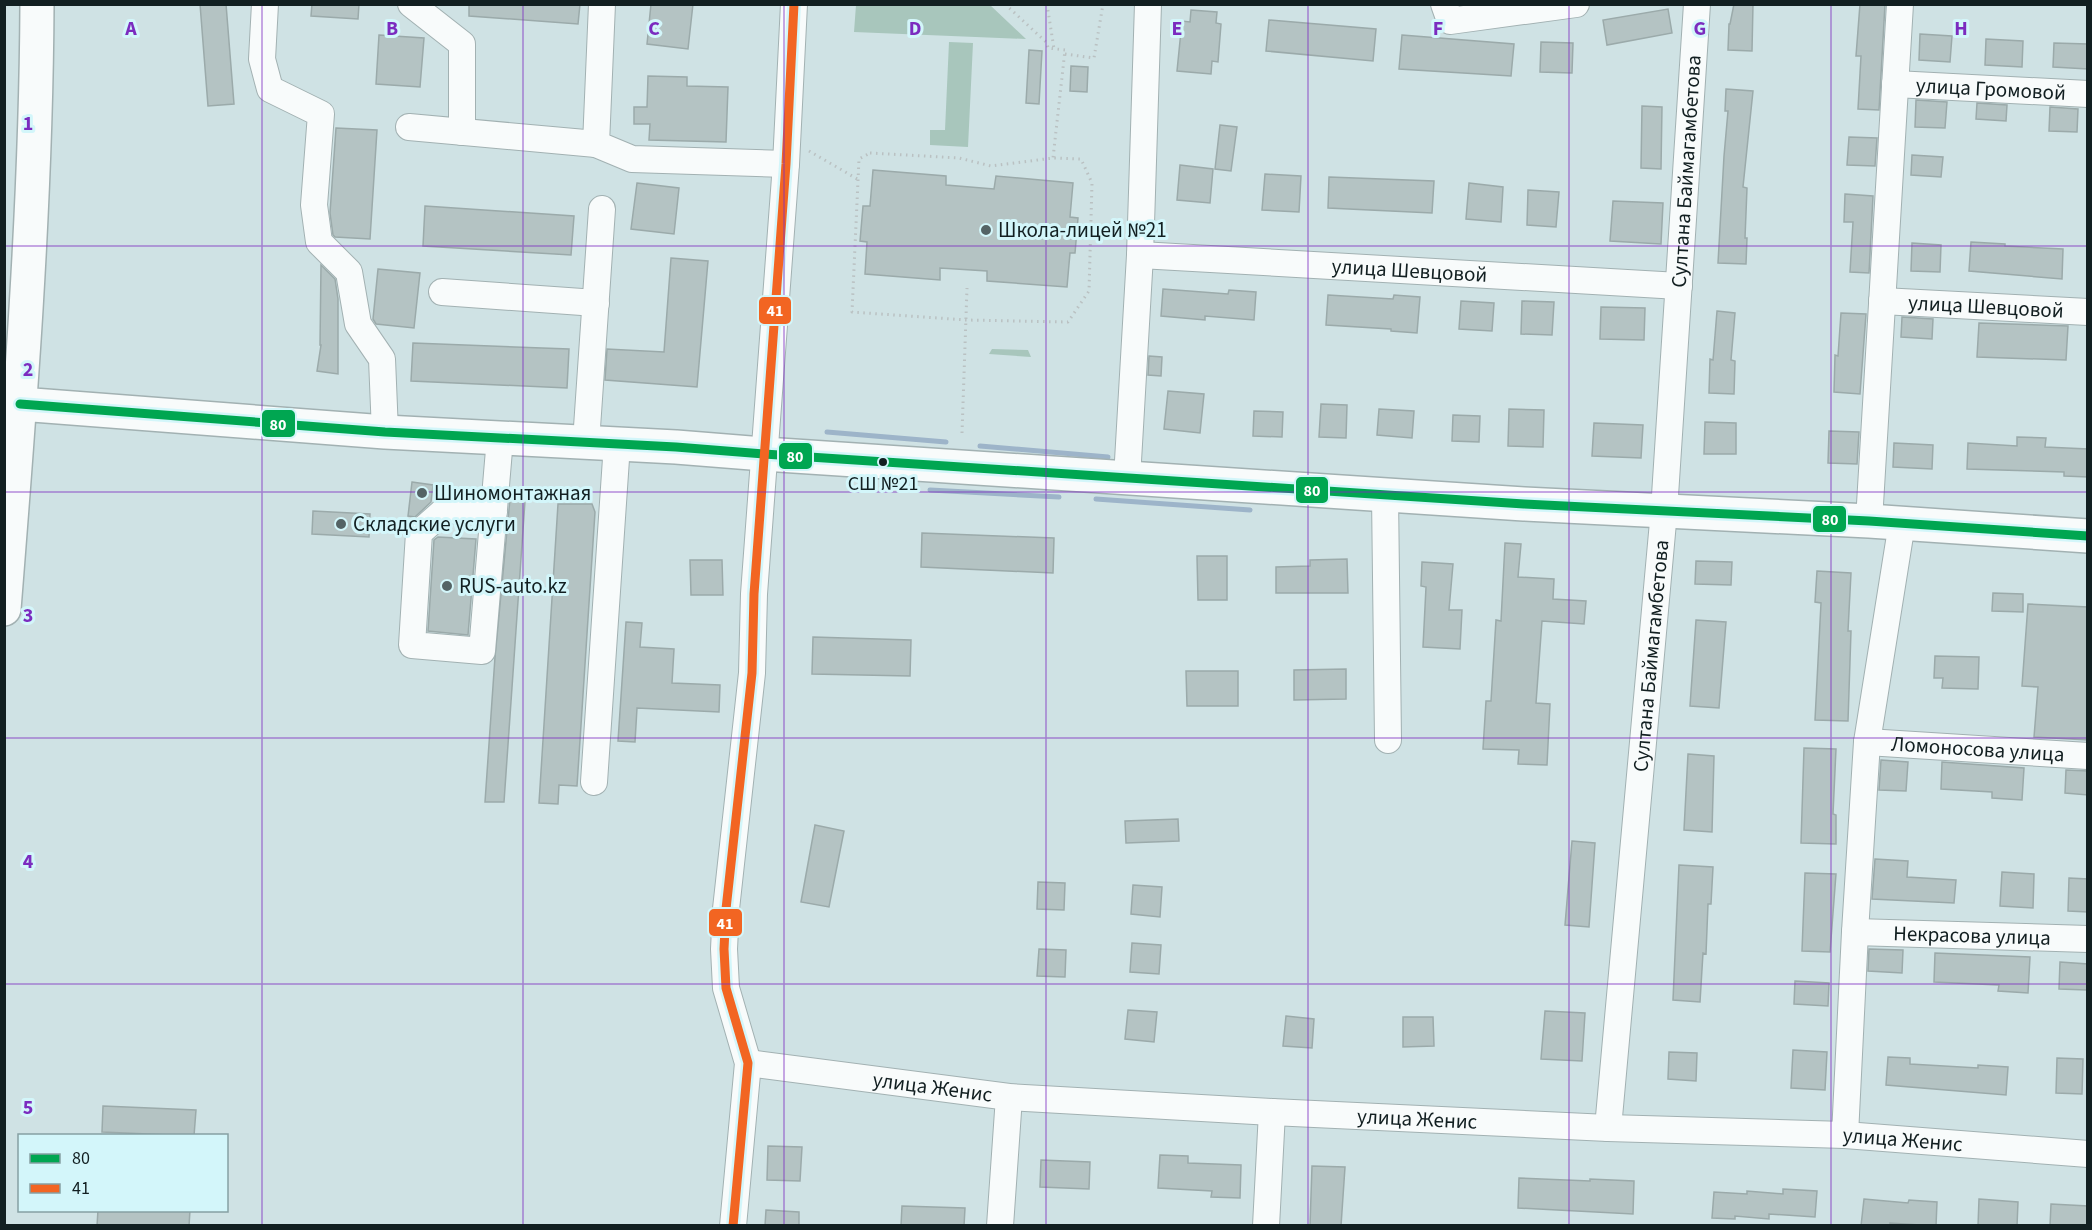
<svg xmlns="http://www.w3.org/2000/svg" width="2092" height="1230" viewBox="0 0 2092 1230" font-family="'Source Sans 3',sans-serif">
<rect width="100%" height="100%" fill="#cfe2e4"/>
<path fill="#a8c6bc" d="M 990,5 L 1026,39 L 854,32 L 856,5 Z
M 949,42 L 973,43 L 968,147 L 930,145 L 930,130 L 945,130 Z
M 992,349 L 1028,350 L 1031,357 L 989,354 Z"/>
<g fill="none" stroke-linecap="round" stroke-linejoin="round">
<path stroke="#9db4c9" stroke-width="5" d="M 827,432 L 946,442
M 980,446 L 1108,457
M 930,490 L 1059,497
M 1096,499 L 1250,510"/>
</g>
<path fill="#b4c3c3" stroke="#9baaaa" stroke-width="1.5" d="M 200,4 L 226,4 L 234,104 L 208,106 Z
M 312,4 L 359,4 L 358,19 L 311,16 Z
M 469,4 L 580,4 L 578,24 L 469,16 Z
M 651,4 L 693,4 L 688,49 L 647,44 Z
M 1734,4 L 1753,4 L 1752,51 L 1728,50 L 1729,24 L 1730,24 Z
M 1860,4 L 1885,4 L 1879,110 L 1858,109 L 1861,56 L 1856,56 Z
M 1668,9 L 1672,33 L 1607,45 L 1603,20 Z
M 1191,10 L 1217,12 L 1216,23 L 1221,24 L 1218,62 L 1212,61 L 1211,74 L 1177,71 L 1182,21 L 1190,22 Z
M 1269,20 L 1376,29 L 1373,61 L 1266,51 Z
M 1920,34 L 1952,36 L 1950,62 L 1919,60 Z
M 379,35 L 424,38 L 420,87 L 376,84 Z
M 1402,35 L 1514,44 L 1511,76 L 1399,69 Z
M 1986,39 L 2023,41 L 2022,67 L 1985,65 Z
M 1541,42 L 1573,43 L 1572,73 L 1540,72 Z
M 2054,43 L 2088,44 L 2088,69 L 2053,67 Z
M 1029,50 L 1042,51 L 1039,104 L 1026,103 Z
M 1071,66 L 1088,67 L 1087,92 L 1070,91 Z
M 648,76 L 687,77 L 687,86 L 728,87 L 726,142 L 649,140 L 650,124 L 634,124 L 634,107 L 647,107 Z
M 1726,89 L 1753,91 L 1743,187 L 1747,188 L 1745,238 L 1747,238 L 1746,264 L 1718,263 L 1724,156 L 1728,111 L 1725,111 Z
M 1916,100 L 1947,102 L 1945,128 L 1915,127 Z
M 1977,103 L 2007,105 L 2006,121 L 1976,119 Z
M 1642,106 L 1662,107 L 1661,169 L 1641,168 Z
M 2050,107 L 2078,109 L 2077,132 L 2049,131 Z
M 1220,125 L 1237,127 L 1231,171 L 1215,169 Z
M 336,128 L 377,130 L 370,239 L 335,237 L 333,235 L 330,213 Z
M 1849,137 L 1877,138 L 1875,166 L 1847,165 Z
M 1912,155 L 1943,157 L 1941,177 L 1911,175 Z
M 1180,165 L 1213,169 L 1210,203 L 1177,200 Z
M 873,170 L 946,176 L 946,185 L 994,189 L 996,176 L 1073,183 L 1070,217 L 1078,218 L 1075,253 L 1070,253 L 1067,287 L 987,281 L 987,271 L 940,268 L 940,280 L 865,274 L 867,242 L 860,241 L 863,206 L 870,206 Z
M 1265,174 L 1301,176 L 1299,212 L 1262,210 Z
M 1329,177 L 1434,181 L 1432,213 L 1328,208 Z
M 637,183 L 679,188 L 674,234 L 631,229 Z
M 1469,183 L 1503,187 L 1501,222 L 1466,219 Z
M 1528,190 L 1559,192 L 1556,227 L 1527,225 Z
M 1845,194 L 1873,196 L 1869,273 L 1850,272 L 1853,222 L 1844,222 Z
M 1613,201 L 1663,203 L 1661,244 L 1610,241 Z
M 425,206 L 574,216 L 571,255 L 423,246 Z
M 1971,242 L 2005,244 L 2005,246 L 2063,249 L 2062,279 L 1969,271 Z
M 1912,243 L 1941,245 L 1940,272 L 1911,271 Z
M 671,258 L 708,261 L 697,387 L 605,380 L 607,349 L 664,352 Z
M 321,265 L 335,279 L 338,299 L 338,374 L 317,371 L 321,345 L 320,345 Z
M 378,269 L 420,273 L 414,328 L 376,324 L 373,319 Z
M 1163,289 L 1228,294 L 1229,290 L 1256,292 L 1254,320 L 1205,316 L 1205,320 L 1161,316 Z
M 1328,295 L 1393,299 L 1394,295 L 1420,297 L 1417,333 L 1391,331 L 1391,329 L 1326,325 Z
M 1461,301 L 1494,303 L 1492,331 L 1459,329 Z
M 1522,301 L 1554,302 L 1552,335 L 1521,334 Z
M 1601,307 L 1645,308 L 1644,340 L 1600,339 Z
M 1717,311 L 1735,313 L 1731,360 L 1735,361 L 1734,394 L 1709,393 L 1710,359 L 1713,360 Z
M 1841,313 L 1866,314 L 1860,394 L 1834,392 L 1835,355 L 1838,356 Z
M 1902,317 L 1933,319 L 1932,339 L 1901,337 Z
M 1979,323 L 2068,326 L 2066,360 L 1977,357 Z
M 413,343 L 569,349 L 567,388 L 411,381 Z
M 1149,356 L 1162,357 L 1161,376 L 1148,375 Z
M 1168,391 L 1204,394 L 1200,433 L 1164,429 Z
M 1321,404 L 1347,405 L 1346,438 L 1319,437 Z
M 1379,409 L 1414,411 L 1412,438 L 1377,435 Z
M 1509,409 L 1544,410 L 1543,447 L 1508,446 Z
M 1254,411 L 1283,412 L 1282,437 L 1253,436 Z
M 1453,415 L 1480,416 L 1479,442 L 1452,441 Z
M 1705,422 L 1736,423 L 1736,454 L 1704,454 Z
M 1594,423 L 1643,425 L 1641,458 L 1592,456 Z
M 1829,431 L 1859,432 L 1857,464 L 1828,463 Z
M 2017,437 L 2046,438 L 2045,447 L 2088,449 L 2088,477 L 2064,476 L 2064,472 L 1967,469 L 1968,443 L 2017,446 Z
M 1894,443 L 1933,445 L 1932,469 L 1893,467 Z
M 412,482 L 433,485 L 431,502 L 415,517 L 408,516 Z
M 510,499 L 525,501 L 504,802 L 485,802 L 495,657 Z
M 558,504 L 592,504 L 595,512 L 577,786 L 559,785 L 558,804 L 539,803 Z
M 313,511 L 370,514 L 369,537 L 312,534 Z
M 922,533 L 1054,538 L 1053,573 L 921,567 Z
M 438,537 L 476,539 L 468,635 L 428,631 L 434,540 Z
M 1505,543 L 1521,544 L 1518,577 L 1554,579 L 1553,599 L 1586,601 L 1584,624 L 1542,621 L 1536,703 L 1550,704 L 1547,765 L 1518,764 L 1519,750 L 1483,749 L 1486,701 L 1491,701 L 1496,620 L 1501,621 Z
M 1197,556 L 1227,556 L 1227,600 L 1198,600 Z
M 1347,559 L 1348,593 L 1276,593 L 1276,567 L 1310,566 L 1310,560 Z
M 690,560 L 722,560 L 723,595 L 691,595 Z
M 1696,561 L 1732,562 L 1731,585 L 1695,584 Z
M 1422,562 L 1453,564 L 1449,610 L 1462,610 L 1460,649 L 1423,647 L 1426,587 L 1421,586 Z
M 1817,571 L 1851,573 L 1848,631 L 1851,631 L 1848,721 L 1815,720 L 1821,603 L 1815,602 Z
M 1993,593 L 2023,594 L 2023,612 L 1992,611 Z
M 2028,604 L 2088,607 L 2088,740 L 2034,737 L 2038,687 L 2022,686 Z
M 1696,620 L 1726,622 L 1719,708 L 1690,706 Z
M 626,622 L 642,623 L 640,647 L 674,649 L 672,683 L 720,685 L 719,712 L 637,708 L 635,742 L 618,741 Z
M 813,637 L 911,640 L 910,676 L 812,674 Z
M 1935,656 L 1979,657 L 1978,689 L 1942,688 L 1943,678 L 1934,678 Z
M 1346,669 L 1346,699 L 1294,700 L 1294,670 Z
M 1186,671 L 1238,671 L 1238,706 L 1187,706 Z
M 1804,748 L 1836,749 L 1833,814 L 1836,815 L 1836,844 L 1801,843 Z
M 1688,754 L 1714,756 L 1712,832 L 1684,830 Z
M 1881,760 L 1908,762 L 1906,791 L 1879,790 Z
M 1942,762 L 2024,768 L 2022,800 L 1992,798 L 1992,792 L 1941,789 Z
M 2066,770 L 2088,771 L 2088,795 L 2065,793 Z
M 1178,819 L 1179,841 L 1126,843 L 1125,821 Z
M 815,825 L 844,831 L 829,907 L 801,902 Z
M 1572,841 L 1595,843 L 1589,927 L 1565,925 Z
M 1875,859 L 1908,861 L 1907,877 L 1956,880 L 1954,903 L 1872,899 Z
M 1679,865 L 1713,867 L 1711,904 L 1708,904 L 1706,954 L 1703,953 L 1700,1002 L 1673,1000 Z
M 2002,872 L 2034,874 L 2033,908 L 2000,906 Z
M 1805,873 L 1836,874 L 1830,952 L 1802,951 Z
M 2069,878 L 2088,879 L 2088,912 L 2068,911 Z
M 1038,882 L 1065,883 L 1064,910 L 1037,909 Z
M 1133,885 L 1162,887 L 1160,917 L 1131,914 Z
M 1132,943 L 1161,945 L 1159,974 L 1130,972 Z
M 1039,949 L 1066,950 L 1065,977 L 1037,976 Z
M 1869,949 L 1903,950 L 1902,973 L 1868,971 Z
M 1935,953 L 2030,957 L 2028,993 L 1998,991 L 1999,985 L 1934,982 Z
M 2060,962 L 2088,964 L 2087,990 L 2059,989 Z
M 1795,981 L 1829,983 L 1828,1006 L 1794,1004 Z
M 1128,1010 L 1157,1012 L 1154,1042 L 1125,1039 Z
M 1545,1011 L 1585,1013 L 1582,1061 L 1541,1059 Z
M 1286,1016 L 1314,1019 L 1312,1048 L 1283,1046 Z
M 1403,1017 L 1433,1017 L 1434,1046 L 1403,1047 Z
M 1793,1050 L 1827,1052 L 1825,1090 L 1791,1088 Z
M 1669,1052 L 1697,1053 L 1696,1081 L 1668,1079 Z
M 1888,1057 L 1910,1058 L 1910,1064 L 1978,1068 L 1978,1065 L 2008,1067 L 2006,1095 L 1886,1085 Z
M 2057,1058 L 2083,1059 L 2082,1094 L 2056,1093 Z
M 103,1106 L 196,1110 L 194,1136 L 102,1132 Z
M 768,1146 L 802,1147 L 800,1181 L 767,1180 Z
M 1160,1155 L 1188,1156 L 1188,1163 L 1241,1165 L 1240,1198 L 1211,1197 L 1212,1191 L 1158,1188 Z
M 1041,1160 L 1090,1162 L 1089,1189 L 1040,1187 Z
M 1312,1166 L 1345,1167 L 1341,1226 L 1310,1226 Z
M 1519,1178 L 1590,1181 L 1590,1179 L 1634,1181 L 1633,1214 L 1518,1208 Z
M 1783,1189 L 1817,1191 L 1815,1217 L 1769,1214 L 1769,1219 L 1735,1216 L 1735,1219 L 1712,1218 L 1714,1192 L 1747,1194 L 1747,1191 L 1783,1194 Z
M 1864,1199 L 1908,1203 L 1909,1200 L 1937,1202 L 1936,1226 L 1890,1223 L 1890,1226 L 1861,1226 Z
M 1979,1199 L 2018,1202 L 2017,1226 L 1978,1226 Z
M 2051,1204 L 2088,1206 L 2088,1226 L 2050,1226 Z
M 902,1206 L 965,1208 L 964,1226 L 901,1226 Z
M 98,1210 L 190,1210 L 189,1226 L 97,1226 Z
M 766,1210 L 799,1212 L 799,1226 L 765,1226 Z"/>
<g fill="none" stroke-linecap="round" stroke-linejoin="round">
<defs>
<g id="minor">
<path d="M 265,4 L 262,59 L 270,89 L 321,114 L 314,205 L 319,242 L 349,272 L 358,324 L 382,359 L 385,432"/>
<path d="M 411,4 L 462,44 L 462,132"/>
<path d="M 602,4 L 596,144 L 632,159 L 786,164"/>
<path d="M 1444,4 L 1450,21 L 1576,4"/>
<path id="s1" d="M 1895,84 L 2088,94"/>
<path d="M 409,127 L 596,144"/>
<path id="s2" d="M 1140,255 L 1679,286"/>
<path d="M 442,292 L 596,303"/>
<path id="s3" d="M 1882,301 L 2088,312"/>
<path d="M 586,442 L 602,209"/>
<path d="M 1127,478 L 1140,255 L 1148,4"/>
<path d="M 1385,495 L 1388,740"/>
<path d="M 494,512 L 445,510 L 419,533 L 412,645 L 482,651 L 500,438"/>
<path d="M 1869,521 L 1900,4"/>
<path id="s4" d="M 1867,742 L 2088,756"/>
<path d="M 594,782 L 617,444"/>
<path id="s5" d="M 1855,932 L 2088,939"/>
<path id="s6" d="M 748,1063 L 1009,1097 L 1272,1112 L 1608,1128 L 1845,1135 L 2088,1154"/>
<path id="s7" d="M 1608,1128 L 1664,511 L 1697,4"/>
<path d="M 1845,1135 L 1855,932 L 1867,742 L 1902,523"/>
<path d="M 733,1226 L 748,1063 L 726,988 L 724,949 L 726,909 L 752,673 L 754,594 L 786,164 L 794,4"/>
<path d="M 1000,1226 L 1009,1097"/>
<path d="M 1266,1226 L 1272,1112"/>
</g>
<path id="major" d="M 20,404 L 385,432 L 676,447 L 764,454 L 1524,504 L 1869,521 L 2088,536
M 4,609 C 20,408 36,206 37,4"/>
</defs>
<use href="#minor" stroke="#a2b1b2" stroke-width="28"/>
<use href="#major" stroke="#a2b1b2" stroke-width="36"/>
<path stroke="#bac1c2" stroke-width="3" stroke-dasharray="1.5 4.5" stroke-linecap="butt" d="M 1005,4 L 1047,43 L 1048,48 L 1065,50 L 1053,158
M 1047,4 L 1054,49
M 1065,54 L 1094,58 L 1103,4
M 809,151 L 859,180
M 870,153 L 959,158 L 991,166 L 1053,158 L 1081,159 L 1092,183 L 1089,291 L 1068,322 L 966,320 L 852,312 L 859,159 Z
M 962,433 L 967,288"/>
<use href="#minor" stroke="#f8fbfb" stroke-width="26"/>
<use href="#major" stroke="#f8fbfb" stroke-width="33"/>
<defs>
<path id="bus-1" d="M 20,404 L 385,432 L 676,447 L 764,454 L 1524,504 L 1869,521 L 2088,536"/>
<path id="bus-2" d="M 733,1226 L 748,1063 L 726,988 L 724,949 L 726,909 L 752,673 L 754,594 L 786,164 L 794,4"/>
</defs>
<use href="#bus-1" stroke="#d3f6fa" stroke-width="14"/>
<use href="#bus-2" stroke="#d3f6fa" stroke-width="14"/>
<use href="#bus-1" stroke="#00a651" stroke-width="9"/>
<use href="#bus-2" stroke="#f26522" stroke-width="9"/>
</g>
<path fill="none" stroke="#7b2cbf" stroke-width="1.5" stroke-opacity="0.55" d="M 262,4 L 262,1226M 523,4 L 523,1226M 784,4 L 784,1226M 1046,4 L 1046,1226M 1308,4 L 1308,1226M 1569,4 L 1569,1226M 1831,4 L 1831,1226M 4,246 L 2088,246M 4,492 L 2088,492M 4,738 L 2088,738M 4,984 L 2088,984"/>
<g fill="#546365" stroke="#d3f6fa" stroke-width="2">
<circle cx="986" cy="230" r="6"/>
<circle cx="422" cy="493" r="6"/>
<circle cx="341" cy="524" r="6"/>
<circle cx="447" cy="586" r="6"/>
</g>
<circle fill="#121f21" stroke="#d3f6fa" stroke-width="2" cx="883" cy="462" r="5"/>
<g text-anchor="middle" stroke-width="6" stroke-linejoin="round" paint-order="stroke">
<g font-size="20" fill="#121f21" stroke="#d3f6fa">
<text x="883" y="490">СШ №21</text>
</g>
<g font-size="21" fill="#121f21" stroke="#d3f6fa">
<text dy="7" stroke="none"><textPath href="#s1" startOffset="96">улица Громовой</textPath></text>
<text dy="7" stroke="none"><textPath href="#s7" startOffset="960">Султана Баймагамбетова</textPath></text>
<text dy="7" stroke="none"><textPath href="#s2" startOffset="270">улица Шевцовой</textPath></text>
<text dy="7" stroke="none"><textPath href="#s3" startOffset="104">улица Шевцовой</textPath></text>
<text dy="7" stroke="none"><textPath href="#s7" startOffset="474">Султана Баймагамбетова</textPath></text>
<text dy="7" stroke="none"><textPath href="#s4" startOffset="111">Ломоносова улица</textPath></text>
<text dy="7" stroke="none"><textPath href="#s5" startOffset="117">Некрасова улица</textPath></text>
<text dy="7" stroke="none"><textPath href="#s6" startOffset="186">улица Женис</textPath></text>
<text dy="7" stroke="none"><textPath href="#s6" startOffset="672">улица Женис</textPath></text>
<text dy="7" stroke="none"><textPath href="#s6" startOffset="1158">улица Женис</textPath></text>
</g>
<g font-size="21" fill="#121f21" stroke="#d3f6fa" text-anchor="start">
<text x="998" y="237">Школа-лицей №21</text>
<text x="434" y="500">Шиномонтажная</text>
<text x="353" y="531">Складские услуги</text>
<text x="459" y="593">RUS-auto.kz</text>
</g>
</g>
<g font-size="20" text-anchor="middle" font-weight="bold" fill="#7b2cbf" stroke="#d3f6fa" stroke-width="6" stroke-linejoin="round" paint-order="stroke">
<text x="131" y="35">A</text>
<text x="392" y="35">B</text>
<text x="654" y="35">C</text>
<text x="915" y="35">D</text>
<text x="1177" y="35">E</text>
<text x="1438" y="35">F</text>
<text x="1700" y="35">G</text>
<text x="1961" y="35">H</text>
<text x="28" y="130">1</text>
<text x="28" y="376">2</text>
<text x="28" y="622">3</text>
<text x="28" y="868">4</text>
<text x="28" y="1114">5</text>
</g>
<g stroke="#d3f6fa" stroke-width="2">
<rect x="758" y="296" width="34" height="29" rx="6" fill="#f26522"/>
<rect x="261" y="409" width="35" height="29" rx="6" fill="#00a651"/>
<rect x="778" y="442" width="35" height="28" rx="6" fill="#00a651"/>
<rect x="1295" y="476" width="34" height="28" rx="6" fill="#00a651"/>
<rect x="1812" y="505" width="35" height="28" rx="6" fill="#00a651"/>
<rect x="708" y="908" width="35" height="29" rx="6" fill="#f26522"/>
</g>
<g font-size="16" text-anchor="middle" font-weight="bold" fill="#fff">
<text x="775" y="316">41</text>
<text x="278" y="430">80</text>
<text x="795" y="462">80</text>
<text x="1312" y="496">80</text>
<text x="1830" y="525">80</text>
<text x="725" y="929">41</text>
</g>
<rect width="2092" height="1230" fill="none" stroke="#121f21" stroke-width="12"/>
<rect x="18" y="1134" width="210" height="78" fill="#d3f6fa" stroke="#86a0a3" stroke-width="1.5"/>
<rect x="30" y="1154" width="30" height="9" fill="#00a651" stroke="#86a0a3" stroke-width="1.5"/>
<text x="72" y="1164" font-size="18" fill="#121f21">80</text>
<rect x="30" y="1184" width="30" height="9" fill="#f26522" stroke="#86a0a3" stroke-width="1.5"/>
<text x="72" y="1194" font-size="18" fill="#121f21">41</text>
</svg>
